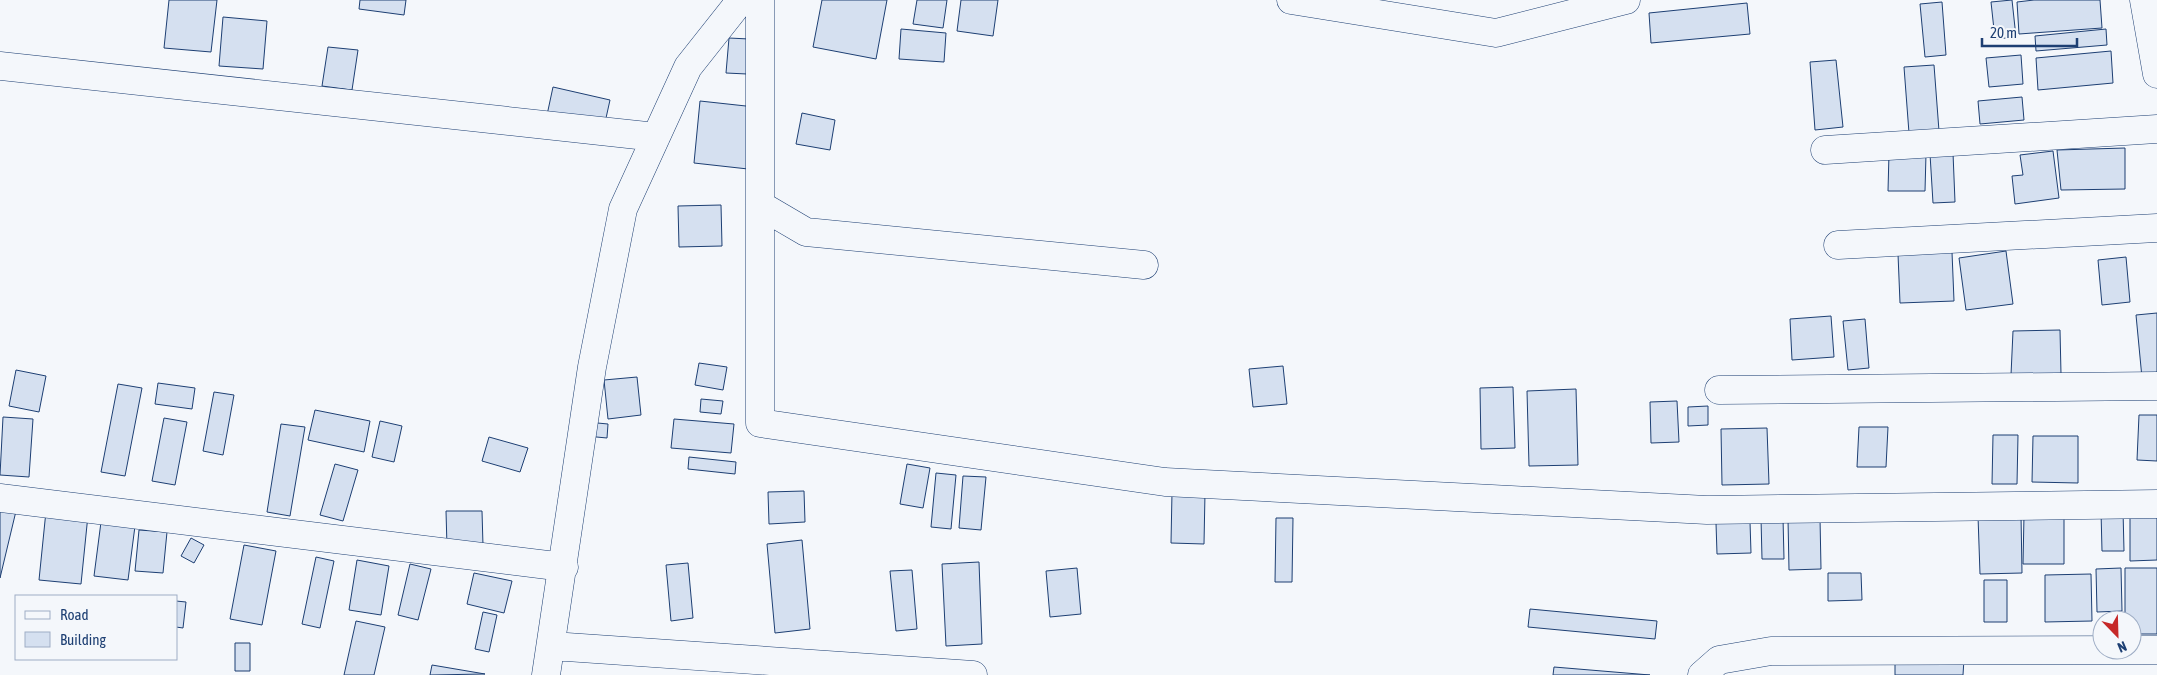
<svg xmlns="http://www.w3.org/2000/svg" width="2157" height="675" viewBox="0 0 2157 675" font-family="'Asap Condensed',sans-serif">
<rect width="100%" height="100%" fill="#f4f7fb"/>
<path fill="#d5e0f0" stroke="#1d3f73" d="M 169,0 L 217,0 L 211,52 L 164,48 Z
M 360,0 L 406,0 L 404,15 L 359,9 Z
M 822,0 L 887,0 L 876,59 L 813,47 Z
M 917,0 L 947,0 L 943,28 L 913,24 Z
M 961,0 L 998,0 L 993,36 L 957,31 Z
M 2012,0 L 2016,37 L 1995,39 L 1991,2 Z
M 2034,0 L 2100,0 L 2102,28 L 2019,34 L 2017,2 Z
M 1942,2 L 1946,55 L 1925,57 L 1920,4 Z
M 1747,3 L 1750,34 L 1651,43 L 1649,13 Z
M 223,17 L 267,21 L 263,69 L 219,66 Z
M 901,29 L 946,33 L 944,62 L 899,59 Z
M 2106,29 L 2107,45 L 2036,51 L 2035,36 Z
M 729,38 L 749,39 L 747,74 L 726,73 Z
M 328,47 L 358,50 L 352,90 L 322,86 Z
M 2111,51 L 2113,83 L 2038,90 L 2036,58 Z
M 2021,55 L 2023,84 L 1989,87 L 1986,58 Z
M 1836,60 L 1843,127 L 1815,130 L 1810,62 Z
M 1934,65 L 1939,131 L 1909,133 L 1904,67 Z
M 553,87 L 610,100 L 604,127 L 547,115 Z
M 2022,97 L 2024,120 L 1980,124 L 1978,101 Z
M 700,101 L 755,107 L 748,169 L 694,163 Z
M 802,113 L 835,120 L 830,150 L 796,144 Z
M 2125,148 L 2125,189 L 2061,190 L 2057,150 Z
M 2053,151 L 2059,198 L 2015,204 L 2012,176 L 2023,175 L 2020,155 Z
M 1889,153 L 1926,154 L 1925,191 L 1888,191 Z
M 1953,153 L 1955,202 L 1933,203 L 1930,154 Z
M 721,205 L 722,246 L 679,247 L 678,206 Z
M 2006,251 L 2013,304 L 1966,310 L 1959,258 Z
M 1952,252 L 1954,301 L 1900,303 L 1898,254 Z
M 2126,257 L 2130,302 L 2102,305 L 2098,260 Z
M 2157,313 L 2157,377 L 2142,378 L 2136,315 Z
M 1831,316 L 1834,357 L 1792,360 L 1790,319 Z
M 1865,319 L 1869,368 L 1848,370 L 1843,321 Z
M 2060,330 L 2061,374 L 2011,375 L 2013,331 Z
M 699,363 L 727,367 L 723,390 L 695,385 Z
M 1283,366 L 1287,404 L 1253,407 L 1249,369 Z
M 16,370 L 46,376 L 39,412 L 9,406 Z
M 637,377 L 641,415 L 608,419 L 604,380 Z
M 158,383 L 195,388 L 192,409 L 155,404 Z
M 118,384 L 142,388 L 125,476 L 101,472 Z
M 1513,387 L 1515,448 L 1481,449 L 1480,388 Z
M 1576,389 L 1578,465 L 1529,466 L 1527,391 Z
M 214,392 L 234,395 L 223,455 L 203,451 Z
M 701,399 L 723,401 L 721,414 L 700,412 Z
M 1677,401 L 1679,442 L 1651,443 L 1650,402 Z
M 1708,406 L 1708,425 L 1688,426 L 1688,407 Z
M 315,410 L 370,421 L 364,452 L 308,440 Z
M 2139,415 L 2157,415 L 2157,461 L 2137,460 Z
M 3,417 L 33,419 L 29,477 L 0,475 Z
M 164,418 L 187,422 L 175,485 L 152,481 Z
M 674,419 L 734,424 L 731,453 L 671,448 Z
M 380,421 L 402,426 L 394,462 L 372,457 Z
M 587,422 L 608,424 L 607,438 L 586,436 Z
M 281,424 L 305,427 L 290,516 L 267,512 Z
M 1859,427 L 1888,427 L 1886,467 L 1857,467 Z
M 1767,428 L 1769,484 L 1722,485 L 1721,429 Z
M 1993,435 L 2018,435 L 2017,484 L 1992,484 Z
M 2033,436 L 2078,436 L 2078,483 L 2032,482 Z
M 489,437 L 528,448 L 520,472 L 482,461 Z
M 689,457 L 736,462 L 735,474 L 688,469 Z
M 335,464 L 358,470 L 343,521 L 320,515 Z
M 907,464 L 930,468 L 923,508 L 900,504 Z
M 936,473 L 956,475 L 951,529 L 931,527 Z
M 963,476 L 986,477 L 981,530 L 959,528 Z
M 804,491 L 805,522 L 769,524 L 768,492 Z
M 1172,492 L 1205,493 L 1204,544 L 1171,543 Z
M 0,507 L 16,511 L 0,578 Z
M 2123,510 L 2124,551 L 2102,551 L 2101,511 Z
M 46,511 L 88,515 L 81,584 L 39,580 Z
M 446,511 L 482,511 L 483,546 L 447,547 Z
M 2157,513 L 2157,560 L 2130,561 L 2130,514 Z
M 2021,515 L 2022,573 L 1980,574 L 1978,516 Z
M 2024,515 L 2064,516 L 2064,564 L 2023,564 Z
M 1276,518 L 1293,518 L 1292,582 L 1275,582 Z
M 1761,518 L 1783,518 L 1784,559 L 1762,559 Z
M 1820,518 L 1821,569 L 1789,570 L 1788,519 Z
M 101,522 L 135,526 L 128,580 L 94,576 Z
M 1750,522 L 1751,553 L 1717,554 L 1716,523 Z
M 139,530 L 167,532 L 163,573 L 135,571 Z
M 191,538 L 204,545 L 194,563 L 181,556 Z
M 802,540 L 810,629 L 775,633 L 767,544 Z
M 244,545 L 276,551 L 262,625 L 230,619 Z
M 316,557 L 334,561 L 320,628 L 302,624 Z
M 357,560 L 389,566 L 381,615 L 349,610 Z
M 979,562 L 982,644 L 946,646 L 942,564 Z
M 688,563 L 693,618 L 671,621 L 666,565 Z
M 410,564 L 431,569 L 418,620 L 398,615 Z
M 1077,568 L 1081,614 L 1050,617 L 1046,571 Z
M 2121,568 L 2122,611 L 2097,612 L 2096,569 Z
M 2125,568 L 2157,568 L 2157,634 L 2132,634 L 2132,620 L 2125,620 Z
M 912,570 L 917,629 L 896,631 L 890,571 Z
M 474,573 L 512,581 L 504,613 L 467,604 Z
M 1828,573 L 1861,573 L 1862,600 L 1828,601 Z
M 2091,574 L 2092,621 L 2045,622 L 2045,575 Z
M 1984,580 L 2007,580 L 2007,622 L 1984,622 Z
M 176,601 L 186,602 L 183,628 L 176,627 Z
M 1530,609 L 1657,621 L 1655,639 L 1528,627 Z
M 483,612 L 497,615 L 489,652 L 475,649 Z
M 356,621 L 385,627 L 374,675 L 344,675 Z
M 235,643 L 250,643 L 250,671 L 235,671 Z
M 1895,658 L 1964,659 L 1963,675 L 1895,675 Z
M 432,665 L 485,674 L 430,675 Z
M 1554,667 L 1650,675 L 1553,675 Z"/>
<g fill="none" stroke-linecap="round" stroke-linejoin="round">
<defs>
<path id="minor" d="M 760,0 L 760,423 L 1165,482 L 1707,510 L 2157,504
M 1291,0 L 1496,33 L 1626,0
M 2144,0 L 2157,74
M 0,66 L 656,137
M 1825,150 L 2157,129
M 760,205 L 806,232 L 1144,265
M 1838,245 L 2157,228
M 1719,390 L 2157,386
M 0,498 L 564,567
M 552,646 L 973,675
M 546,675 L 592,367 L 623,209 L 688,67 L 741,0
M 1702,675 L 1719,660 L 1771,651 L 2157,650"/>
</defs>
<use href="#minor" stroke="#1d3f73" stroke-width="29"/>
<use href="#minor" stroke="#f4f7fb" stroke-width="28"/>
</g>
<rect x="15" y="595" width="162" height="65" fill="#f4f7fb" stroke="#9eadc5"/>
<rect x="25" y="611" width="25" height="8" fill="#f4f7fb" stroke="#9eadc5"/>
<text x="60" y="620" font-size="15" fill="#1d3f73">Road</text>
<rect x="25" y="632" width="25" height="15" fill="#d5e0f0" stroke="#9eadc5"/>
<text x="60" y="645" font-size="15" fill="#1d3f73">Building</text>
<g transform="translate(2117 635) rotate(157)"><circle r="24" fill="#f4f7fb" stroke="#9eadc5"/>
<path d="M0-4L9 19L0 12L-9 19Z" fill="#c62828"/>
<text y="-8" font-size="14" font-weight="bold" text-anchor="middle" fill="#1d3f73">N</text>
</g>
<path d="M1982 38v8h95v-8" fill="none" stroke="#1d3f73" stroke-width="2.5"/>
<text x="1990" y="38" font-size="15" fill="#1d3f73" stroke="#f4f7fb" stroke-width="4" paint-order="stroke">20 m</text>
</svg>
